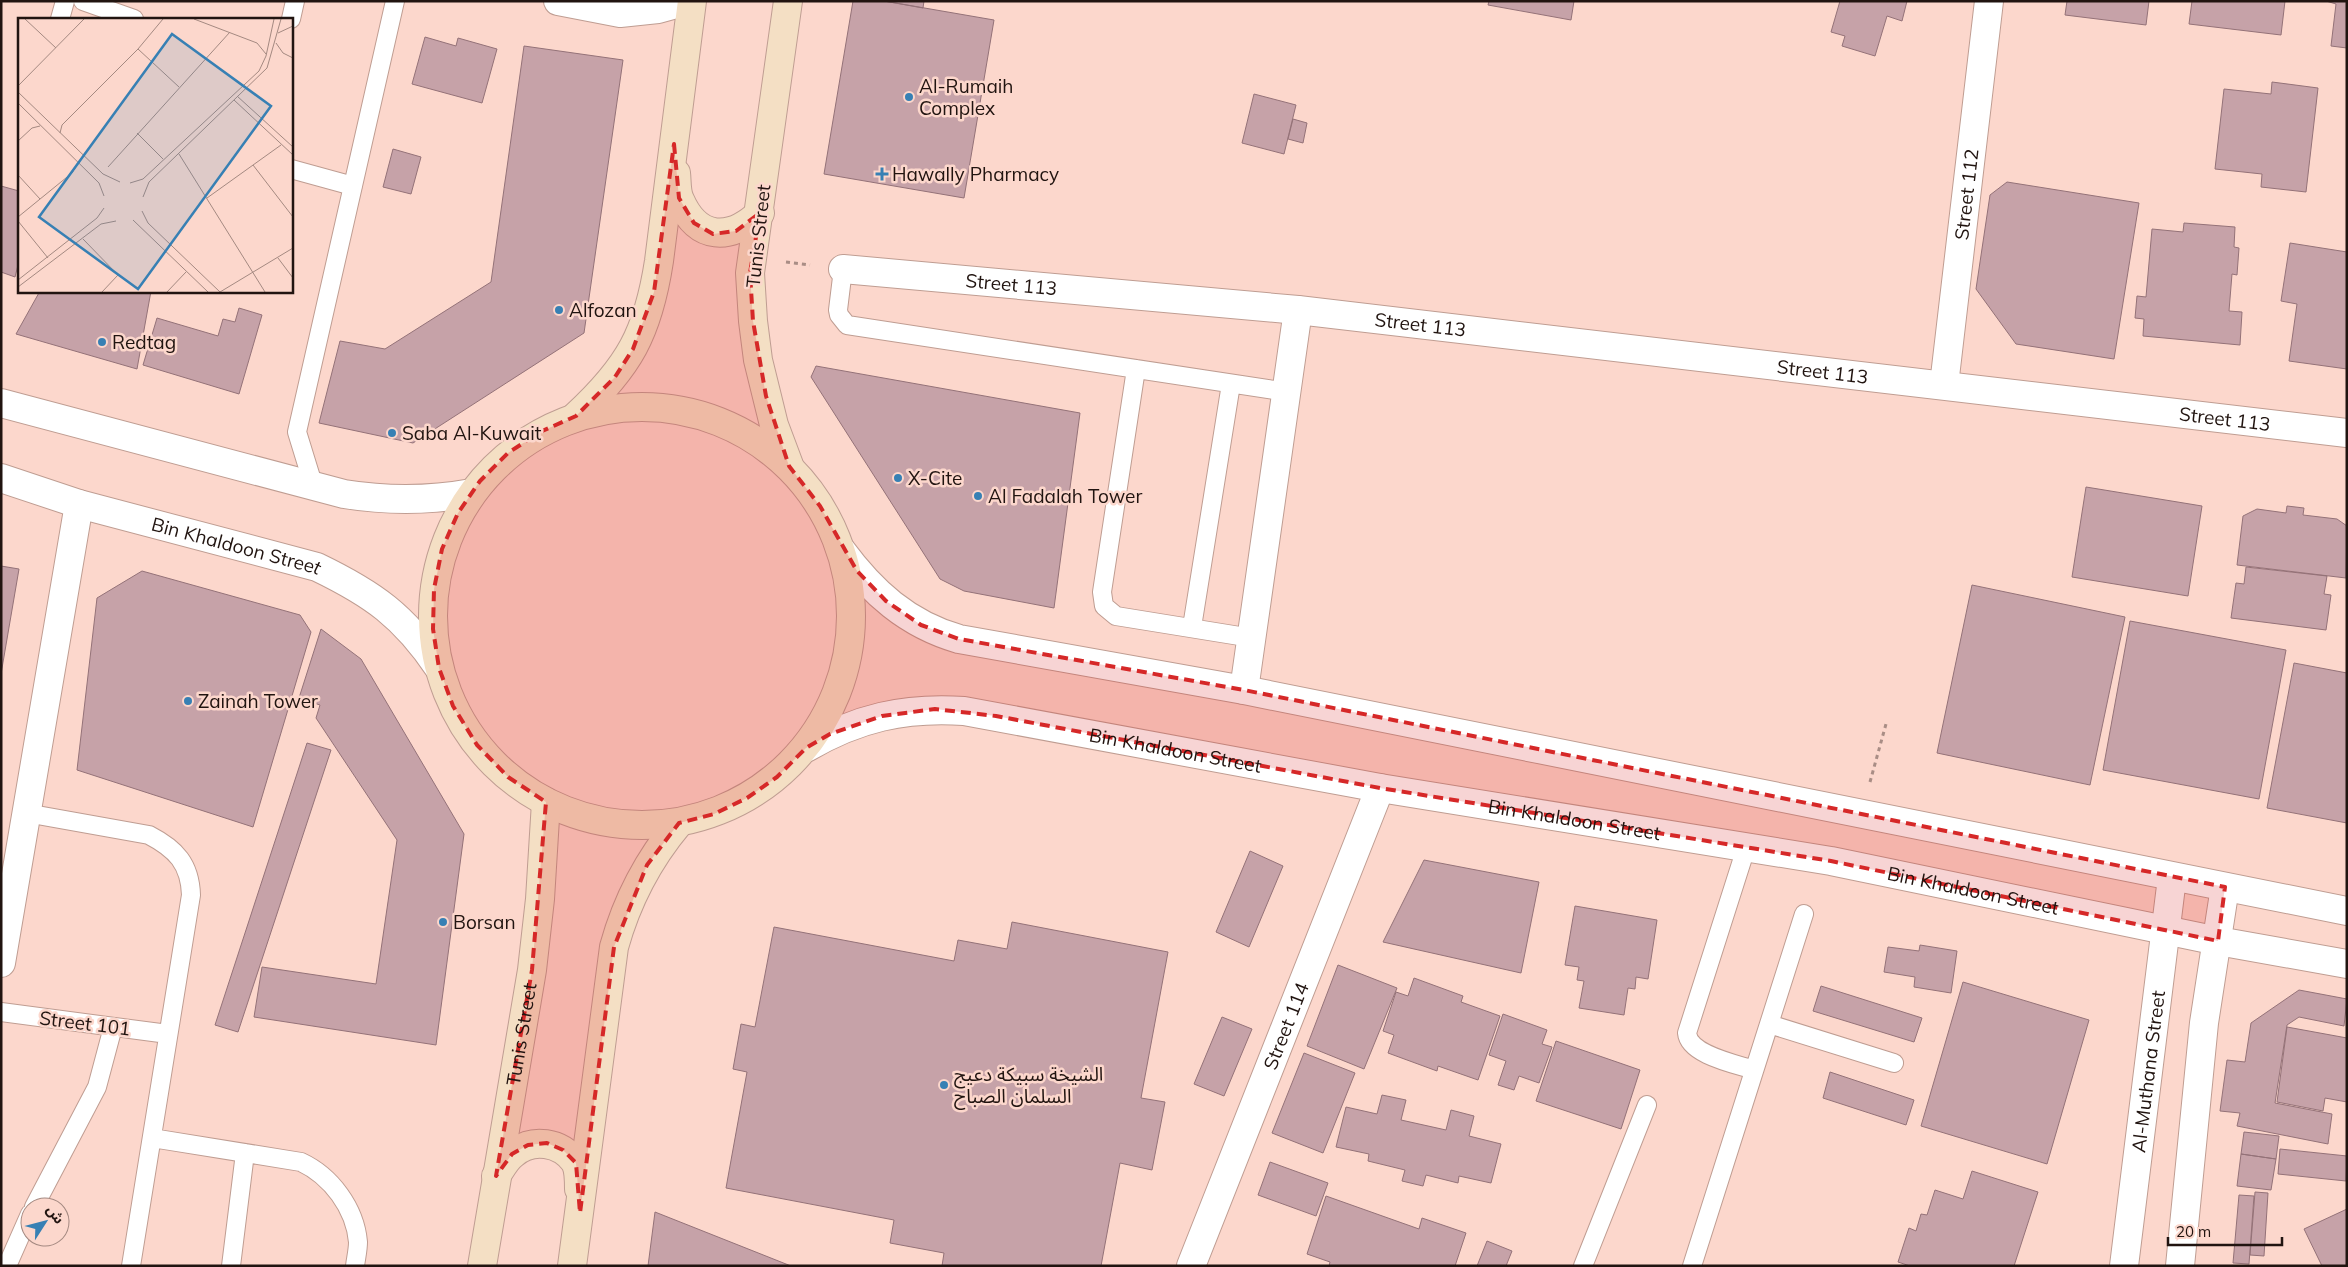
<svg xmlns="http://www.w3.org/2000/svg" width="2348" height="1267" viewBox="0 0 2348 1267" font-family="Mulish,'Noto Sans Arabic',sans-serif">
<rect width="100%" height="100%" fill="#fcd7cc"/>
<path fill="#c6a2a8" stroke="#947278" d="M 853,1 L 884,1 L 994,20 L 964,198 L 824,174 Z
M 884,1 L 924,1 L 923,8 Z
M 1489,1 L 1574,1 L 1571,20 L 1488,5 Z
M 1840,1 L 1907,1 L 1902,21 L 1887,16 L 1875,56 L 1842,46 L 1845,36 L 1831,32 Z
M 2067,1 L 2149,1 L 2146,25 L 2065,15 Z
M 2192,1 L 2285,1 L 2281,35 L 2189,24 Z
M 2326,1 L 2347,1 L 2347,48 L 2331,46 L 2336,4 Z
M 425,37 L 456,46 L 458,38 L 497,49 L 482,103 L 412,84 Z
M 524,46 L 623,60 L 584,333 L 413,443 L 319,423 L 340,341 L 385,349 L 491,282 Z
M 2272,82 L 2318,88 L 2306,192 L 2261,187 L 2262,174 L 2215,169 L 2224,89 L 2271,94 Z
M 1254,94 L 1296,105 L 1284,154 L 1242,143 Z
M 1293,119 L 1307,123 L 1303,143 L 1288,139 Z
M 393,149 L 421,157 L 411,194 L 383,187 Z
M 2007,182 L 2139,203 L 2114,359 L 2016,344 L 1976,289 L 1990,195 Z
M 1,186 L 19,191 L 19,261 L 15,277 L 1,272 Z
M 2184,223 L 2235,227 L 2234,247 L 2239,248 L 2237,275 L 2232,274 L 2229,311 L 2242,312 L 2240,345 L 2143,336 L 2144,319 L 2135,318 L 2137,296 L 2146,297 L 2152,229 L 2183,232 Z
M 2290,243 L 2347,252 L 2347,369 L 2289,361 L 2297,304 L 2281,301 Z
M 40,291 L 151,291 L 137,369 L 16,334 Z
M 239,308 L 262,315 L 239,394 L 143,365 L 157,318 L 218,336 L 223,319 L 235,322 Z
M 816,366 L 1080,413 L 1054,608 L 964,591 L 940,579 L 811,377 Z
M 2086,487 L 2202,506 L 2188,596 L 2072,577 Z
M 2287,506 L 2304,508 L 2303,515 L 2337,519 L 2347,526 L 2346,578 L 2237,565 L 2243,516 L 2257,509 L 2286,513 Z
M 1,566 L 19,569 L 1,674 Z
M 2246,567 L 2327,576 L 2324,594 L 2331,595 L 2326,630 L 2231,618 L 2236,583 L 2244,584 Z
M 142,571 L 300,615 L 311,632 L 253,827 L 77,770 L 97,598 Z
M 1972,585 L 2125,617 L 2090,785 L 1937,753 Z
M 2130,621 L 2286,650 L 2259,799 L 2103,770 Z
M 321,629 L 361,659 L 464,834 L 436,1045 L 254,1017 L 262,967 L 376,984 L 397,840 L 316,718 L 320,705 L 299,698 Z
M 2294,663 L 2347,673 L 2347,823 L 2267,808 Z
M 307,743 L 331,750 L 238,1032 L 215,1025 Z
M 1250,851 L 1283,866 L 1249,947 L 1216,932 Z
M 1424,860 L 1539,882 L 1521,973 L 1383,942 Z
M 1575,906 L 1657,920 L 1648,979 L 1636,977 L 1635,989 L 1628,988 L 1624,1015 L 1579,1008 L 1584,981 L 1577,980 L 1579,967 L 1565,965 Z
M 1012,922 L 1168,952 L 1141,1098 L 1165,1102 L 1152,1170 L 1120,1163 L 1101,1266 L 942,1266 L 944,1253 L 890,1243 L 894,1220 L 726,1188 L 747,1072 L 733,1069 L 741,1024 L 755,1027 L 774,927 L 954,961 L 958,940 L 1007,949 Z
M 1920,945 L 1957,951 L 1951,993 L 1914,987 L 1915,977 L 1884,972 L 1888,947 L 1919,951 Z
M 1338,965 L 1397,988 L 1364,1069 L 1307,1046 Z
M 1414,978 L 1463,996 L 1461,1002 L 1500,1016 L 1478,1080 L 1438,1066 L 1437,1071 L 1388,1053 L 1394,1035 L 1383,1031 L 1396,992 L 1408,996 Z
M 1963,982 L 2089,1020 L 2047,1164 L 1921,1126 Z
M 1821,986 L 1922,1018 L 1914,1042 L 1813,1011 Z
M 2299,990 L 2347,999 L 2344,1026 L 2299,1017 L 2287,1025 L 2275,1103 L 2332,1114 L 2328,1144 L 2237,1126 L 2240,1113 L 2220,1111 L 2227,1060 L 2245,1062 L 2251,1023 Z
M 1503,1014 L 1547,1030 L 1542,1044 L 1552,1047 L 1539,1083 L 1519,1076 L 1514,1090 L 1498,1085 L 1506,1061 L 1489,1055 Z
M 1222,1017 L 1252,1029 L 1224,1096 L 1194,1084 Z
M 2287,1027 L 2347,1038 L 2347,1102 L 2325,1098 L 2323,1111 L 2277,1102 Z
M 1556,1041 L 1640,1070 L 1621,1129 L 1536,1101 Z
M 1304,1053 L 1355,1073 L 1323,1153 L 1272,1133 Z
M 1830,1072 L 1914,1100 L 1906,1125 L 1823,1098 Z
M 1382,1095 L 1406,1100 L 1401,1120 L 1446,1130 L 1451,1110 L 1474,1116 L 1469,1136 L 1501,1144 L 1491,1183 L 1459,1176 L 1458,1183 L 1426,1175 L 1423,1186 L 1402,1181 L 1405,1170 L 1368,1161 L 1369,1154 L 1336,1147 L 1346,1107 L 1377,1114 Z
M 2244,1132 L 2279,1136 L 2276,1159 L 2241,1154 Z
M 2280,1149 L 2347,1156 L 2346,1181 L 2278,1174 Z
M 2241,1154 L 2276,1159 L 2271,1190 L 2237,1186 Z
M 1270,1162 L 1328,1183 L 1316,1216 L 1258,1195 Z
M 1972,1171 L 2038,1192 L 2014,1266 L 1910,1266 L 1898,1262 L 1909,1228 L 1916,1231 L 1921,1214 L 1927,1215 L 1935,1190 L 1963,1199 Z
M 2255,1192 L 2268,1193 L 2264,1256 L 2250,1255 Z
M 2239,1195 L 2254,1196 L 2249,1264 L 2233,1263 Z
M 1326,1196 L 1419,1229 L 1422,1218 L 1466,1233 L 1455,1266 L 1329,1266 L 1330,1262 L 1307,1254 Z
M 2347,1209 L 2347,1266 L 2322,1266 L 2304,1229 Z
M 655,1212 L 791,1266 L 648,1266 Z
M 1487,1241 L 1512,1251 L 1506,1266 L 1477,1266 Z"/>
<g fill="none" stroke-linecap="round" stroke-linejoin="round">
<defs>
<path id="service" d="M 83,1 L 134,19
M 60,19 L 65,1
M 291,19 L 295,1
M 291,169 L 353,186
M 843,269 L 838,310 L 839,315 L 847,325 L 1287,392
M 1136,369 L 1102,592 L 1104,606 L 1116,616 L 1252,638
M 313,484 L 297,432 L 395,1
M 1192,627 L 1231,384
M 26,813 L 149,835 C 176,849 190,864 191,895 L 131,1266
M 1746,848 L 1687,1033 C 1689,1055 1736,1064 1754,1070
M 1,1012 L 168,1034
M 1769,1024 L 1894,1063
M 152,1138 L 301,1162 C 331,1176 355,1208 358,1242 C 358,1250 356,1258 355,1266
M 34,1207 L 97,1087 L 113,1027
M 7,1266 L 30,1214
M 231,1266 L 245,1153
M 1583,1266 L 1647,1105
M 1692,1266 L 1804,914"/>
<g id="minor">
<path d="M 558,1 L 620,13 L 658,9 L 687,1"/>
<path id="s1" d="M 843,269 L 1298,310 L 2347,433"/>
<path id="s2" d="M 1944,385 L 1989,1"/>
<path d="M 1244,690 L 1298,310"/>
<path d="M 1,963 L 79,504"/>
<path id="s3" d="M 1191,1266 L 1380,788"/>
</g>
<g id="tertiary">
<path d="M 1,403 L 344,494 C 388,501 428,501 472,493"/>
<path id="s4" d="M 1,478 L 79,504 L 317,567 C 373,594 404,616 439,668"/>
<path d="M 841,550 C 872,592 907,624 959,639 L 1244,690 L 2347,911"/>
<path id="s5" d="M 806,748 C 857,718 904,707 964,711 L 1380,788 L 1831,861 L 2218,941 L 2347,964"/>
<path id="s6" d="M 2124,1266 L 2172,878"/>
<path d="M 2180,1266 L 2204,1023 L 2225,887"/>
</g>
<g id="secondary">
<path d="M 788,1 L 750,273 L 753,321 L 758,360 L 774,425 L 789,465"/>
<path d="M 676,173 C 677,181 676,192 680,200 C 698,241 730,241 760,213"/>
<circle cx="642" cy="616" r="209"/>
<path d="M 576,416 C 629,367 648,333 659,261 L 692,1"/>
<path d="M 496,1176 C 501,1169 506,1159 513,1154 C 532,1137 561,1142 575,1162 C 579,1169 579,1181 579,1189"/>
<path id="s7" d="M 482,1266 L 532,970 L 540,899 L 546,802"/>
<path d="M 572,1266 L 614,947 C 627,900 647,861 679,823"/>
</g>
</defs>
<use href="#service" stroke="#bf9d92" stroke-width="20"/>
<use href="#minor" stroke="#bf9d92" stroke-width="30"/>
<use href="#tertiary" stroke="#bf9d92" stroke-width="30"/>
<use href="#secondary" stroke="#bf9d92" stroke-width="30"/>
<path stroke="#a98d85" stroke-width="3" stroke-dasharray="4 4" stroke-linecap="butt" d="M 786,262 L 810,265
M 1870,782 L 1886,724"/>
<use href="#service" stroke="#fff" stroke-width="18"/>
<use href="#minor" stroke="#fff" stroke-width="28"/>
<use href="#tertiary" stroke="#fff" stroke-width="28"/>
<use href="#secondary" stroke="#f4dfc4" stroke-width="28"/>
</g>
<path fill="#d62828" fill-opacity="0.2" stroke="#d62828" stroke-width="4" stroke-dasharray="10 6" stroke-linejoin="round" d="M 674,144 L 679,198 L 694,223 L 713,234 L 736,231 L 760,213 L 750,273 L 753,321 L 766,396 L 789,466 L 820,506 L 857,571 L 886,601 L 921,625 L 959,639 L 1244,690 L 2225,887 L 2218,941 L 1831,861 L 1380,788 L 996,716 L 935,709 L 882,716 L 830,734 L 806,748 L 777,777 L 747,798 L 714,814 L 679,823 L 647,865 L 614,947 L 580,1213 L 576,1163 L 563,1150 L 547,1143 L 528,1145 L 512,1154 L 496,1176 L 532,970 L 546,802 L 508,777 L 477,745 L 453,706 L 439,668 L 433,629 L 434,589 L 442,549 L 458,513 L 480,481 L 508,453 L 540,432 L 576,416 L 615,377 L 633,349 L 654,292 Z"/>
<g fill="#3780b4" stroke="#fcd7cc" stroke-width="2">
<circle cx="909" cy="97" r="5"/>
<path d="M879.5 166.5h5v5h5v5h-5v5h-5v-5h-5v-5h5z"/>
<circle cx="559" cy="310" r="5"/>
<circle cx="102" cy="342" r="5"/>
<circle cx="392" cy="433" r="5"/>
<circle cx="898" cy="478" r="5"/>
<circle cx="978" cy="496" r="5"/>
<circle cx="188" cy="701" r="5"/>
<circle cx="443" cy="922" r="5"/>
<circle cx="944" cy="1085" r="5"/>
</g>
<g text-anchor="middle" stroke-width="5" stroke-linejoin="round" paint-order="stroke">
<g font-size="19" fill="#211410" stroke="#fcd7cc" text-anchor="start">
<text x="919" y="93">Al-Rumaih<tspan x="919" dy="22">Complex</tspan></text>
<text x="892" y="181">Hawally Pharmacy</text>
<text x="569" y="317">Alfozan</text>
<text x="112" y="349">Redtag</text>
<text x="402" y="440">Saba Al-Kuwait</text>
<text x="908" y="485">X-Cite</text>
<text x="988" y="503">Al Fadalah Tower</text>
<text x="198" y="708">Zainah Tower</text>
<text x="453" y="929">Borsan</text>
<text x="954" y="1081">الشيخة سبيكة دعيج<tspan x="954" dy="22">السلمان الصباح</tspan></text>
</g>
<g font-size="19" fill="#211410" stroke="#fcd7cc">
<text dy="7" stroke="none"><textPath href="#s2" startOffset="192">Street 112</textPath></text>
<text transform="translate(758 236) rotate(-84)" y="7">Tunis Street</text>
<text dy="7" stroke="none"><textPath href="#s1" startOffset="169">Street 113</textPath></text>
<text dy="7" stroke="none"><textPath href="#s1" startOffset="580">Street 113</textPath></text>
<text dy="7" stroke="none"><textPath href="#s1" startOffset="985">Street 113</textPath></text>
<text dy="7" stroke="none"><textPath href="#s1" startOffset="1390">Street 113</textPath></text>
<text dy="7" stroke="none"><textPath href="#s4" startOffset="245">Bin Khaldoon Street</textPath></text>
<text dy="7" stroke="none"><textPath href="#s5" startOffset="380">Bin Khaldoon Street</textPath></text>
<text dy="7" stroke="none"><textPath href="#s5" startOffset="785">Bin Khaldoon Street</textPath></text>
<text dy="7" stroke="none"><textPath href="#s5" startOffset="1190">Bin Khaldoon Street</textPath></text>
<text transform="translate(85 1023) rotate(7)" y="7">Street 101</text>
<text dy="7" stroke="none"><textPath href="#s3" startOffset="258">Street 114</textPath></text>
<text dy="7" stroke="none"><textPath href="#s7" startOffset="235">Tunis Street</textPath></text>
<text dy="7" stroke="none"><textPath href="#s6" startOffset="196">Al-Muthana Street</textPath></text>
</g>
</g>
<g transform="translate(18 18)">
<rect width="275" height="275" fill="#fcd7cc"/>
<path fill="none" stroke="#a48981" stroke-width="1" d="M 7,1 L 38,30M 176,1 L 239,25 L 248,36M 260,15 L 275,8M 258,25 L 265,35 L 275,40M 120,31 L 161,69M 0,68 L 66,1M 0,74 L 85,156 L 102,164M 219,78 L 275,129M 216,82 L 275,137M 0,85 L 81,165 L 86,178M 42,115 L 44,107 L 120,31 L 145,1M 119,115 L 145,141M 0,123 L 14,110 L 22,108M 161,136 L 247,274M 235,147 L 275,199M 90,149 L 212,14M 0,157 L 22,181M 112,165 L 125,161 L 241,53 L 248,38 L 256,1M 125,179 L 131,164 L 249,50 L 263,1M 189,180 L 263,127M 124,193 L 130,205 L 202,274M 0,199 L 54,155 L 60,145M 115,202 L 190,274M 0,203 L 30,240M 65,221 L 100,257 L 84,274M 260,240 L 275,260M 0,262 L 79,200 L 86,190M 0,269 L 83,206 L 98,203M 149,274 L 168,254M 202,274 L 275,230"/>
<path fill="#3780b4" fill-opacity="0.15" stroke="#3780b4" stroke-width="2.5" d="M 154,16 L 253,88 L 120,271 L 21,199 Z"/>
<rect width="275" height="275" fill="none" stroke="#211410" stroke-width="2.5"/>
</g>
<rect width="2348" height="1267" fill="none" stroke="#211410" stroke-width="5"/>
<g transform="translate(45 1222) rotate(54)"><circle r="24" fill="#fcd7cc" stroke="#a48981"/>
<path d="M0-4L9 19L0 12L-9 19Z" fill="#3780b4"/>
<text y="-8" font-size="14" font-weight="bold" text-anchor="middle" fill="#211410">ش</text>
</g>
<path d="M2168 1237v8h114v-8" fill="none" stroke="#211410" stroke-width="2.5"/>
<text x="2176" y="1237" font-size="15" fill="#211410" stroke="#fcd7cc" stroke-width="4" paint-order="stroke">20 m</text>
</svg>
